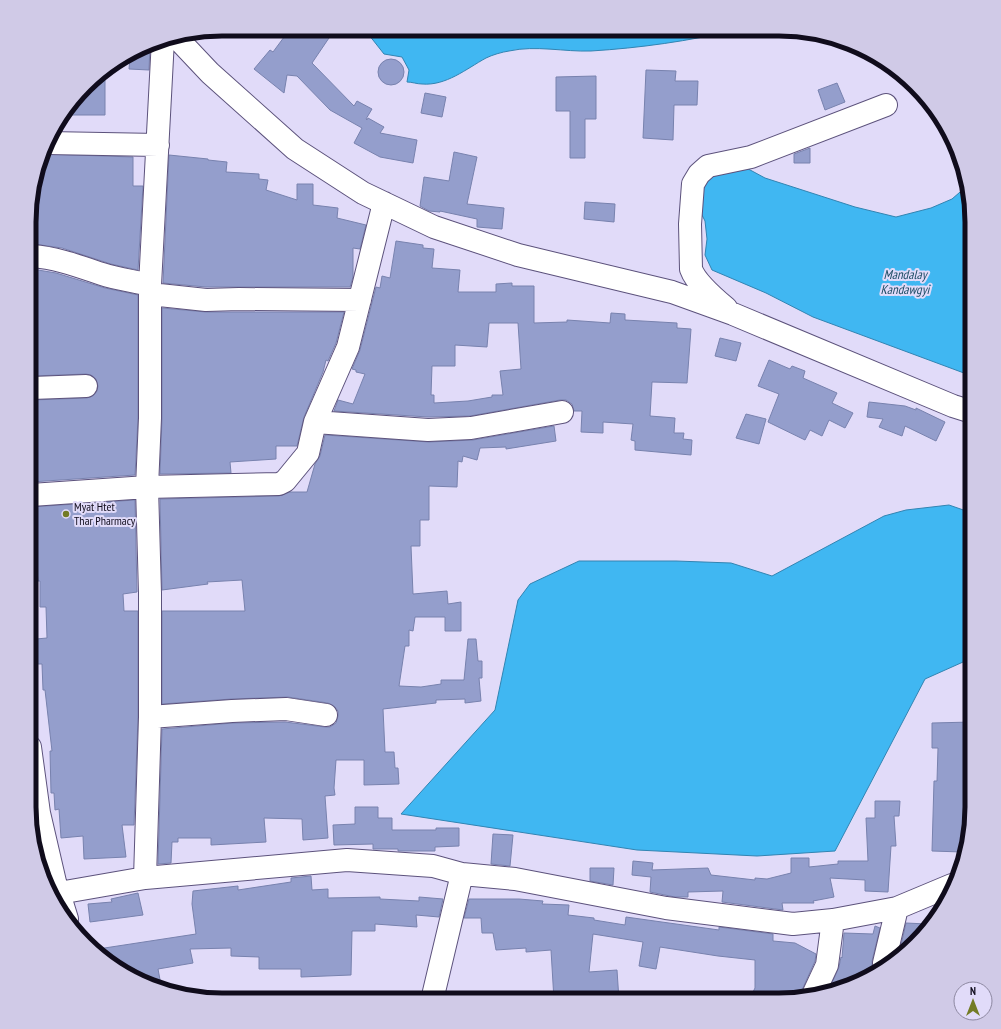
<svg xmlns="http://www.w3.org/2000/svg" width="1001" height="1029" viewBox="0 0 1001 1029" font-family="'PT Sans Narrow',sans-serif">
<rect width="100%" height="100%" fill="#e1dbf9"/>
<path fill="#40b7f2" stroke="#3284b2" d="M 368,29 L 736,30 C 689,41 640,48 591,51 C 564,52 536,45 509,51 C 502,52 492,55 486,58 C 466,69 446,86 422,84 C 417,84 412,82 407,82 L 409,70 L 402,57 L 384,54 L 369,35 Z
M 739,164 L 765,178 L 855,207 L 896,217 L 931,208 L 952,199 L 967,186 L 972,209 L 972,376 L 813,317 L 766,293 L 712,270 L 705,255 L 707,239 L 705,221 L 697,205 L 703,176 Z
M 949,505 L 972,513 L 972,658 L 925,679 L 835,851 L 757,856 L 637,850 L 401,814 L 495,710 L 518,600 L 530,584 L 579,561 L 676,561 L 731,563 L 772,576 L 884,516 L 906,510 Z"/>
<path fill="#949ecc" stroke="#7882ae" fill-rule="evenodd" d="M 290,29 L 322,29 L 331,35 L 312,63 L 354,106 L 357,101 L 372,109 L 366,119 L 367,120 L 368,118 L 384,127 L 380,133 L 417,140 L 413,163 L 380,157 L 354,143 L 362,128 L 330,110 L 297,76 L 287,75 L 284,93 L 254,69 L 270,50 L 273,52 Z
M 150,45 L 149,70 L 129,69 L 130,57 Z
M378 72a13 13 0 1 1 26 0a13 13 0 1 1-26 0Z
M 646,70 L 676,71 L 675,81 L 698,81 L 697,105 L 674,105 L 673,140 L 643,138 Z
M 596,76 L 596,119 L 585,119 L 585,158 L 570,158 L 570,111 L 556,111 L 556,77 Z
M 94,77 L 105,77 L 105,115 L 63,115 Z
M 837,83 L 845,102 L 825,110 L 818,90 Z
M 425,93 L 446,97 L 442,117 L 421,113 Z
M 810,148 L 810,163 L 794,163 L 794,154 Z
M 454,152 L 477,157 L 467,204 L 504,208 L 502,229 L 477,227 L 477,219 L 440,211 L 440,212 L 429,211 L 420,206 L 424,177 L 449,181 Z
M 44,154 L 133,157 L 133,186 L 143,186 L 138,270 L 111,264 L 62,248 L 34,244 L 33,184 Z
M 169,155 L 208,159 L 208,160 L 227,162 L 226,172 L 259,174 L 259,179 L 268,180 L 266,190 L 297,200 L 297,184 L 313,184 L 313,205 L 338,208 L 337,218 L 366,225 L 360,249 L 353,248 L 353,277 L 350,287 L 206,287 L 163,283 Z
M 585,202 L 615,204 L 614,222 L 584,219 Z
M 396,241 L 423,245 L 423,248 L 434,249 L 432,268 L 460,270 L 458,292 L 496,292 L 496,284 L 512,283 L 512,286 L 534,286 L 534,323 L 567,322 L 567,320 L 610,323 L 611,313 L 625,314 L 625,320 L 677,323 L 677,328 L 691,329 L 687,383 L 652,382 L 650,416 L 675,418 L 674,433 L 684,433 L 683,439 L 692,440 L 691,455 L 635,450 L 635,441 L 631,440 L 633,424 L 603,422 L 603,433 L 581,432 L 582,411 L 574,411 L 572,404 L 566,400 L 560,400 L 470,416 L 428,417 L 334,411 L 338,400 L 353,404 L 365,374 L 356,372 L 356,370 L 352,369 L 360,350 L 376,287 L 380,288 L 382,276 L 390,278 ZM 489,323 L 518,323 L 521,369 L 500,371 L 503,395 L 492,395 L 492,397 L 468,401 L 434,403 L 434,395 L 431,395 L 432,366 L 455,366 L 455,345 L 487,347 Z
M 32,269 L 56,273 L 105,288 L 138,295 L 138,418 L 135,475 L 31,482 L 32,400 L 87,398 L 93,396 L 97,391 L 98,386 L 96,379 L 91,375 L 86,374 L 32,376 Z
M 162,308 L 206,312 L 344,312 L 336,343 L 328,361 L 326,360 L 323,372 L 304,417 L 297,446 L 276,446 L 276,459 L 230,462 L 231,473 L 160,474 L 162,418 Z
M 720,338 L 741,343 L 736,361 L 715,356 Z
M 769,360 L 790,369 L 792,366 L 805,371 L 803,378 L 837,393 L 832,403 L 853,413 L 845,428 L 829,420 L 822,436 L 810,430 L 805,440 L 768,422 L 779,394 L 758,386 Z
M 869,402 L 905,406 L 916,410 L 916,408 L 945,422 L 936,441 L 905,426 L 902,436 L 879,427 L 883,419 L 867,417 Z
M 746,414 L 766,419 L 759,444 L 736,438 Z
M 554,426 L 556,441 L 506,449 L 506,447 L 480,448 L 477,460 L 463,456 L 462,462 L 458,461 L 457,487 L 429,486 L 429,520 L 420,520 L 420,546 L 411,546 L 413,594 L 447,591 L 448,604 L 461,602 L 461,631 L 445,631 L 445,617 L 415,617 L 413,631 L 409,630 L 409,646 L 405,646 L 399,686 L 421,687 L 441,684 L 441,680 L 464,680 L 468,639 L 476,639 L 478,661 L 482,661 L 482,678 L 479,678 L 481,701 L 465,703 L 465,699 L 436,700 L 436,703 L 383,709 L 385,752 L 394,752 L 395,768 L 398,768 L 399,784 L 364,785 L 364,760 L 336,760 L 334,788 L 335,795 L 325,796 L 328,838 L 303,840 L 302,819 L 264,818 L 266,842 L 211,845 L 211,838 L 178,838 L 178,842 L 172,842 L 171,863 L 158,864 L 162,729 L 233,723 L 285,722 L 325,727 L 330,727 L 336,723 L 338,716 L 338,711 L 334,706 L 328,703 L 288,697 L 231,699 L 162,704 L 162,611 L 245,611 L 242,580 L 207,582 L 208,584 L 162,590 L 160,499 L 279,496 L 290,492 L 307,492 L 315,464 L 320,456 L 325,435 L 429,442 L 473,440 Z
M 135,500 L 137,592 L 123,594 L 124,611 L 138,611 L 138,717 L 134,825 L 122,825 L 126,857 L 84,859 L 83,836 L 61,838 L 59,809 L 55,810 L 54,793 L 51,793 L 50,751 L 52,751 L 45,690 L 43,690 L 42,664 L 36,664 L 36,639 L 47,638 L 46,607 L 40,607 L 40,581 L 38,581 L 36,560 L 32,561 L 31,549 L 31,507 Z
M 972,722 L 971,822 L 962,852 L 932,851 L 934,781 L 937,781 L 938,748 L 932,748 L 932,723 Z
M 875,801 L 900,801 L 899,816 L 894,816 L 896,846 L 891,846 L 888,892 L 865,891 L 865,880 L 830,878 L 834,897 L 813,901 L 814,903 L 782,903 L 783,910 L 722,902 L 723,891 L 688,892 L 688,897 L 675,897 L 650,892 L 651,877 L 632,875 L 633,861 L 653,863 L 652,870 L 708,868 L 711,875 L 755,880 L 755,878 L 767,879 L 791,873 L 791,858 L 809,858 L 809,867 L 838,864 L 838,861 L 868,861 L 866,818 L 875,818 Z
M 355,807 L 378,807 L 378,818 L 392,818 L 392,830 L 436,830 L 436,828 L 459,828 L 459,846 L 435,847 L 435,851 L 398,851 L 398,849 L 373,849 L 373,844 L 334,845 L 333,825 L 355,824 Z
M 493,834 L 513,835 L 510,866 L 491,864 Z
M 590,868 L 614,868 L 613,885 L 590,881 Z
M 311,876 L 312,890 L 328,889 L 328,898 L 380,897 L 380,899 L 419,901 L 419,897 L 443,899 L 439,917 L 416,915 L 417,927 L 375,924 L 375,931 L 352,931 L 351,975 L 301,977 L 301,969 L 259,969 L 259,957 L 231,956 L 231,948 L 190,949 L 193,963 L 158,969 L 161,985 L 126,974 L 98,949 L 196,934 L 192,904 L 193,891 L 238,886 L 238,890 L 291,882 L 291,878 Z
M 138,893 L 143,915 L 90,922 L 88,904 L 112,902 L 111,899 Z
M 469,899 L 519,899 L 543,901 L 542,904 L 569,905 L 568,915 L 594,918 L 594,920 L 625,925 L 626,917 L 719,930 L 719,927 L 773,934 L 773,941 L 795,943 L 816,954 L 815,961 L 802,990 L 801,998 L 792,1000 L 749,1000 L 755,988 L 755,960 L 718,956 L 660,947 L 656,969 L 639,966 L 643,942 L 593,934 L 589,972 L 617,970 L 619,1000 L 554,1000 L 551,950 L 526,952 L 526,948 L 496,950 L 493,933 L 482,933 L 481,918 L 464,918 Z
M 906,923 L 927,924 L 899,954 Z
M 875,926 L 880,928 L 872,961 L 872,967 L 876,973 L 841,990 L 828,992 L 839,967 L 841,957 L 842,958 L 844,933 L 873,934 Z"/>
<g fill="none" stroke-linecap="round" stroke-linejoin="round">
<defs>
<path id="minor" d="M 176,37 L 210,73 L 295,149 L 363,193 L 434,227 L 518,255 L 672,292 L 733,314 L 953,406 L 972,412
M 48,143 L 158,145
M 32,256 C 57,258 78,266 102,274 C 117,279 134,281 150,285
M 150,294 L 206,300 L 239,299 L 360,300
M 726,308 C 714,298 696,283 691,269 L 690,224 L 693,184 L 699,174 L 708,166 L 751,157 L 886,105
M 32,388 L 86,386
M 315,422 L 428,430 L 471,428 L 562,412
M 31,495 L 147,487 L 279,484 L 285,481 L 308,453 L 315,422 L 348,347 L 384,203
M 150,717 L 232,711 L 286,709 L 326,715
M 30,747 L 39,813 L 55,882 L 59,893 L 67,919
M 145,878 L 150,717 L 150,593 L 147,487 L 150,418 L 150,285 L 163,39
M 59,893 L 145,878 L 347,860 L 433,866 L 462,874 L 515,879 L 666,908 L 793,924 L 833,920 L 897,908 L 952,885
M 884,963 L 897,908
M 813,995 L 827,965 L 833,920
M 432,1000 L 462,874"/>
</defs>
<use href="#minor" stroke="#5c527c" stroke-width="24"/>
<use href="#minor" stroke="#fff" stroke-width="22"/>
</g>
<circle fill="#737b25" stroke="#e1dbf9" stroke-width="1.5" cx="66" cy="514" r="4"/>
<g text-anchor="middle" stroke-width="4" stroke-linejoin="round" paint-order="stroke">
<g font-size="12" fill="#100c1c" stroke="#e1dbf9" text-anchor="start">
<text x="74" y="511">Myat Htet<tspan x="74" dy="14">Thar Pharmacy</tspan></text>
</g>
<g font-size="13" font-style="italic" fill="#1d4c65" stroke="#e1dbf9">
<text x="905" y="279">Mandalay<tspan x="905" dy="15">Kandawgyi</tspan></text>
</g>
</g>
<path d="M0 0H1001V1029H0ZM222 36H779A186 186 0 0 1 965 222V807A186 186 0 0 1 779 993H222A186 186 0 0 1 36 807V222A186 186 0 0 1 222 36Z" fill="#d0cae7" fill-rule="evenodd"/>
<path fill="none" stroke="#100c1c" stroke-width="5" d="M222 36H779A186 186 0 0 1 965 222V807A186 186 0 0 1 779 993H222A186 186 0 0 1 36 807V222A186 186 0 0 1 222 36Z"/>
<g transform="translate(973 1001)"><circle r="19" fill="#e1dbf9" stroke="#8d88a1"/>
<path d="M0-3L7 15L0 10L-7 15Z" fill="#737b25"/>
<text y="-6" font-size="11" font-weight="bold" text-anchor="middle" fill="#100c1c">N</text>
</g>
</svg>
